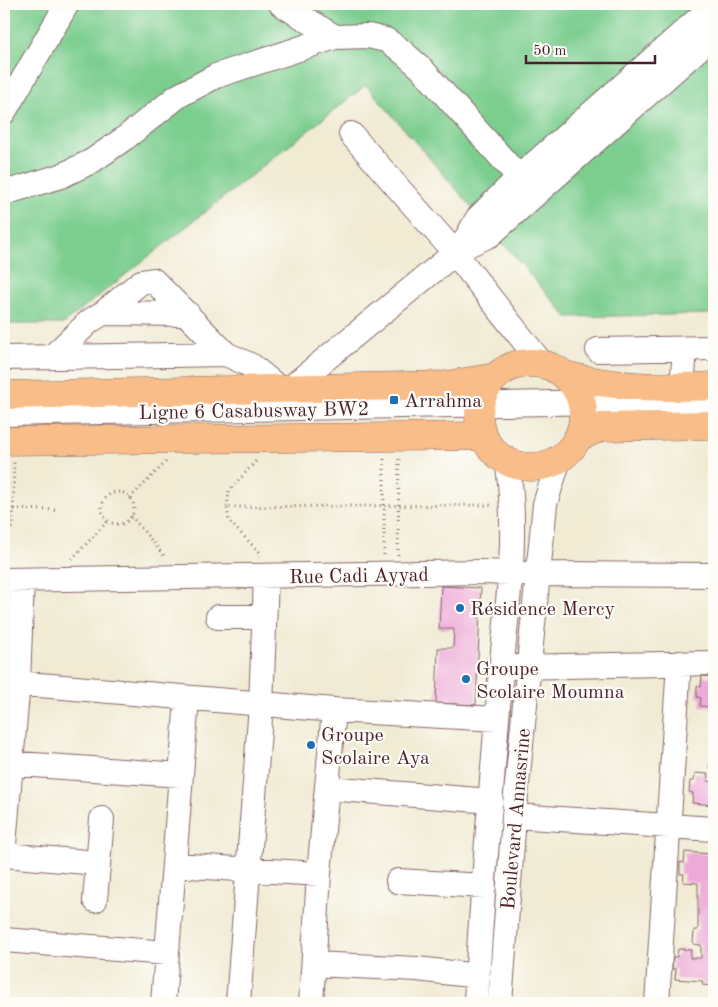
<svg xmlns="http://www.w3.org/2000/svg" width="718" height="1007" viewBox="0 0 718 1007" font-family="'Old Standard TT',serif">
<rect width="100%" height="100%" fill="#fdfcf7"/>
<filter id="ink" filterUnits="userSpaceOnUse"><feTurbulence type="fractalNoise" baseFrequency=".02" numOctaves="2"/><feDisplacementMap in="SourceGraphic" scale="10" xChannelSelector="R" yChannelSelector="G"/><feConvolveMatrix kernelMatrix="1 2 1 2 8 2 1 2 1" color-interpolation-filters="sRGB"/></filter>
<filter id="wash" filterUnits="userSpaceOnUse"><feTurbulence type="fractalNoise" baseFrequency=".0096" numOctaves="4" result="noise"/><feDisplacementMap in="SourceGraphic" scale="20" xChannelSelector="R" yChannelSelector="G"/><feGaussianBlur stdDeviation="1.12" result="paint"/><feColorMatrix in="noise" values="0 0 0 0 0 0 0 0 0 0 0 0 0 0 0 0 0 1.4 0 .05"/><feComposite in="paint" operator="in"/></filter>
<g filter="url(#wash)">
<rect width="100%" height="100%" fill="#f1ebd4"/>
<path fill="#7cce8f" stroke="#63765d" d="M 4,4 L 714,4 L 714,314 L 567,317 L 366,85 L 63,324 L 4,324 Z"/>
<g id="blocks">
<path fill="#edaad8" d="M 441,586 L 481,588 L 476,705 L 436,703 L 438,648 L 453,648 L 454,629 L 439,629 Z
M 702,676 L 714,677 L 714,707 L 700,706 L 701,698 L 697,697 L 697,686 L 701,687 Z
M 711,753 L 714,753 L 714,768 L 710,768 Z
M 695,773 L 708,774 L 707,781 L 714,782 L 714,805 L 692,803 L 693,793 L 689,792 L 690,781 L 694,781 Z
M 712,851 L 714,851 L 714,986 L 702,985 L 703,981 L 675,979 L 676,969 L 672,969 L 673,957 L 677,957 L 678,949 L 691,950 L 690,958 L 701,958 L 701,945 L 693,944 L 694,930 L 698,930 L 698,883 L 683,882 L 684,874 L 680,874 L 680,862 L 684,863 L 685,852 L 712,854 Z"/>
</g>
</g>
<g filter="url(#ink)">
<use href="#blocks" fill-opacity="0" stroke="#846666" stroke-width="1"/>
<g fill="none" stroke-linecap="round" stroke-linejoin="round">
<defs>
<path id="minor" d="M 281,4 L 335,37
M 4,112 L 67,4
M 351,134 L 455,253 L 542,364
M 4,193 L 61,176 L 92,161 L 125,138 L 178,96 L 216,76 L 335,37 L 368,36 L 386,40 L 398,48 L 421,68 L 534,194
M 461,248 L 477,219 L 518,178 L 714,5
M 103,313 L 141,282 L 153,280 L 226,354 L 252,366 L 280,389
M 598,350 L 714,348
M 52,357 L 90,321 L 103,313 L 188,314
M 4,358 L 226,354
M 682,388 L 685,349
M 289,389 L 461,248 L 490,235 L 714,35
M 678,410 L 714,409
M 4,414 L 698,400
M 4,580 L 482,572 L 539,574 L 714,575
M 218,617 L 264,617
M 514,667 L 714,663
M 4,682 L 334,710 L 497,719
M 4,763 L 181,775
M 327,788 L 491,801
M 514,816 L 714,829
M 4,845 L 18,682 L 22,580
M 4,855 L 98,863
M 174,865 L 319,874
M 398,881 L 484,886
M 95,900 L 102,819
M 4,940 L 167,953
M 314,964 L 417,969 L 478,976
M 163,1003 L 187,699
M 238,1003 L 261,705 L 266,577
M 311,1003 L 319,874 L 334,710
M 476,1003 C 481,900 491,797 499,694 C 505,617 520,538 507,461
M 500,1003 L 515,804 L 545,504 L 559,459
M 657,1003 L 679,663"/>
<path id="major" d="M479 415a52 52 0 1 1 104 0a52 52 0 1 1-104 0Z
M 565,375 C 615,388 663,388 714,386
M 4,395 L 447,385 L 495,377
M 578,437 L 602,427 L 714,425
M 4,441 L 483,436"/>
</defs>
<use href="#minor" stroke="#846666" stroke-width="26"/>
<use href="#major" stroke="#846666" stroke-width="29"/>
<path stroke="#846666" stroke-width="3" stroke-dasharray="1 4" stroke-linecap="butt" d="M102 508a16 16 0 1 1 32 0a16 16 0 1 1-32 0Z
M 130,498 L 167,461
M 227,507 L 229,491 L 256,461
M 4,509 L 58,510
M 131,516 L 166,558
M 4,535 L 13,526 L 14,461
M 384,555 L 384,459
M 398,555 L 399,458
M 260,557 L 259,552 L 229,521 L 227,507 L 491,505
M 72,559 L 108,521"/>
<use href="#minor" stroke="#fff" stroke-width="24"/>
<use href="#major" stroke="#f8bd89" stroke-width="28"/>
</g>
</g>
<g fill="#1f6fb2" stroke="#fdfcf7" stroke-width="2">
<rect x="389" y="395" width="10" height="10" rx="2.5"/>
<circle cx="460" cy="608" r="5"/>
<circle cx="466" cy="679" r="5"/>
<circle cx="311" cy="745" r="5"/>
</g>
<g text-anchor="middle" stroke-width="4.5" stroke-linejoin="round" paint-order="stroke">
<g font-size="20" fill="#4a1f2b" stroke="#fdfcf7" text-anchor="start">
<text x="404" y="407">Arrahma</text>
<text x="470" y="615">Résidence Mercy</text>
<text x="476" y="675">Groupe<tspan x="476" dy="23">Scolaire Moumna</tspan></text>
<text x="321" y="741">Groupe<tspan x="321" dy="23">Scolaire Aya</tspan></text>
</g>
<g font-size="20" fill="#4a1f2b" stroke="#fdfcf7">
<text transform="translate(254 410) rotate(-1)" y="7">Ligne 6 Casabusway BW2</text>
<text transform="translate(359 575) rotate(-1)" y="7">Rue Cadi Ayyad</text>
<text transform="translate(515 819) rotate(-85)" y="7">Boulevard Annasrine</text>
</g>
</g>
<rect width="718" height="1007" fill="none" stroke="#fdfcf7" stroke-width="20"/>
<path d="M526 55v8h129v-8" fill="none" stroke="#4a1f2b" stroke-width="2.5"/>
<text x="533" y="55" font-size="15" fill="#4a1f2b" stroke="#fdfcf7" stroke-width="4" paint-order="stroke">50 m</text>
</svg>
